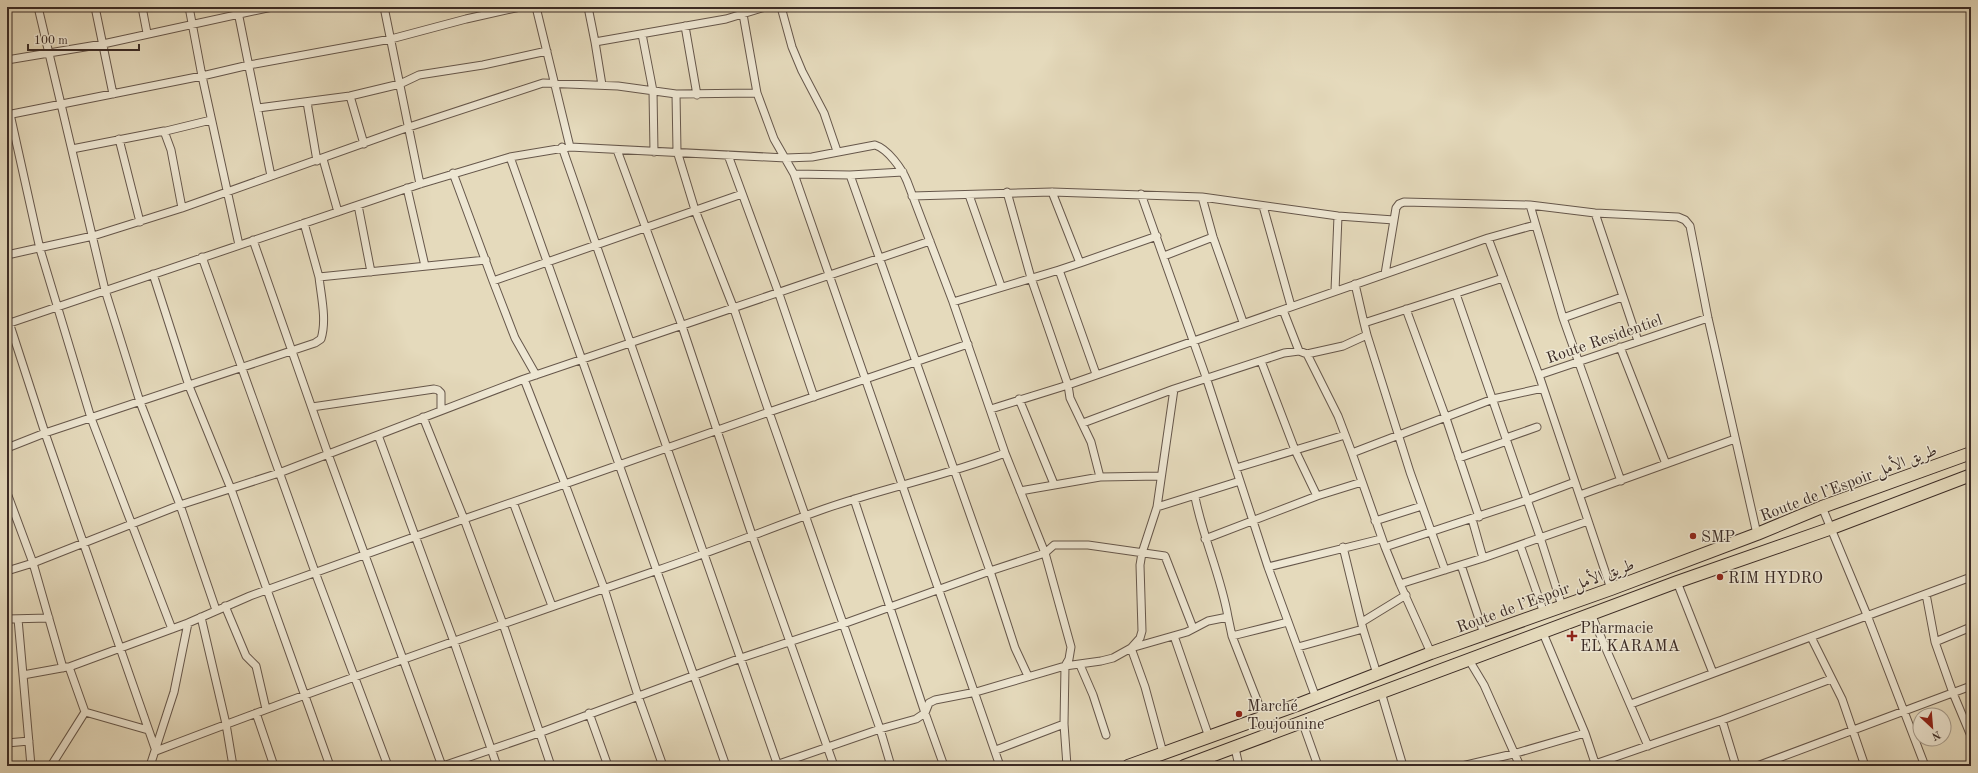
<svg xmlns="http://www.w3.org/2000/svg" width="1978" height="773" viewBox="0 0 1978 773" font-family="'Old Standard TT',Amiri,serif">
<rect width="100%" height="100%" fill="#e5dabc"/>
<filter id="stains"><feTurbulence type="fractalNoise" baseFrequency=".005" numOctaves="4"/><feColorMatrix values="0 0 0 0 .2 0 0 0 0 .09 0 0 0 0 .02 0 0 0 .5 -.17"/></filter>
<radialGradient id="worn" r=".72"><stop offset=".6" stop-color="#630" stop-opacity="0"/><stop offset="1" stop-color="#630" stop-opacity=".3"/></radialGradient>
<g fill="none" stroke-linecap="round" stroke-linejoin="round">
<defs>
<path id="street" d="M 38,7 L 105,290 L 140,402 L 180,505 L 216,610
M 95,7 L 113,94
M 142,7 L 147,33
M 189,7 L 202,76 L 239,245
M 237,7 L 271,176
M 384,7 L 420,184
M 536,7 L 570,147
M 588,7 L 595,42 L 726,19 L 765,7
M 781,7 L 792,47 L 802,71 L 824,113 L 837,151
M 743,14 L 757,93 L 774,139 L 794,174 L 1000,766
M 685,26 L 697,95
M 642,34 L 653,91 L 654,152
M 595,42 L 602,85
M 7,60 L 103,44 L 272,7
M 676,94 L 677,151 L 695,210 L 734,309 L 769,412 L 968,344
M 350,96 L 364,144
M 307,102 L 317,161
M 258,108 L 350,96 L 400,84 L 419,75 L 483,65 L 547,51
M 10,114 L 40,249 L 91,418 L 172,629
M 7,115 L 202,76 L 249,65 L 391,39 L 466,19 L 520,7
M 166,131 L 211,120
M 119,139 L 140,222
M 562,147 L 778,766
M 72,149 L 164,131 L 171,150 L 182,208
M 617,150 L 682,326 L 752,535 L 834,766
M 728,155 L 779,294 L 814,397
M 510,157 L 726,766
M 323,159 L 338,212
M 453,173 L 493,281 L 742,194
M 794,174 L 850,175 L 903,172
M 407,188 L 425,266
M 1052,192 L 1080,263 L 1059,270
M 1141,194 L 1206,377 L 1268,567 L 1316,698
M 969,195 L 1001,286
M 912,196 L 1052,192 L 1202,197 L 1338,216 L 1394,220
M 1202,197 L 1213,237 L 1243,322
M 358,205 L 371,272
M 1530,205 L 1563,318 L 1621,481
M 1263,206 L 1291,306
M 1595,213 L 1638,341
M 304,223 L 319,277 L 486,260
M 1488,238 L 1535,225
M 253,240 L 328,454 L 442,766
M 7,255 L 93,236 L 182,208 L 409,127 L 543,83 L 618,86 L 676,94 L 757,93
M 1164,256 L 1213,237
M 202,257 L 315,572 L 388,766
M 1080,263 L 1157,236
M 153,274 L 189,386 L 231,489 L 330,766
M 1385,274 L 1396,208 L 1399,204 L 1404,202 L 1530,205 L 1595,213 L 1678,217 L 1685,220 L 1690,226 L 1708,318 L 1757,534
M 493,281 L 515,338 L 536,375
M 1355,284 L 1364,323
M 1335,291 L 1338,216
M 1456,294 L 1540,537 L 1562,606
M 953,302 L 1059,270 L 1096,374
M 1406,309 L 1446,418 L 1479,517
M 1283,310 L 1299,351
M 7,316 L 45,433 L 156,751
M 1563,318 L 1622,297
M 7,324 L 420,184 L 510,157 L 570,147 L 786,158 L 812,157 L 875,145 C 888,149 902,169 907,181 L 953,302 L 1005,453 L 1045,553 L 1071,647 L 1069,659 L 1065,666 L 1064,724 L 1067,766
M 1367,335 L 1410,472 L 1445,570
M 1620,347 L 1666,464
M 1307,354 L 1338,416 L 1352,453
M 1261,361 L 1295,450 L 1317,496
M 524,379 L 565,484 L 769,412 L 880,729 L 891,766
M 1019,399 L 1054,484
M 312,407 L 434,389 L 438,390 L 441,393 L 441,410
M 991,409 L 1068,385 L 1031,278 L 1007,192
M 1083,423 L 1174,389
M 378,435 L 454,642 L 497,766
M 1506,438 L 1537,427
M 7,448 L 45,433 L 315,343 L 321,339 C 327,320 321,296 319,277
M 1459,458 L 1507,441
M 1236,468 L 1345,435
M 1100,477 L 1091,442 L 1070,398 L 1068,385 L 1488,238 L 1539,375
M 1020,491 L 1100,477 L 1161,476
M 7,493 L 33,563 L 7,571
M 1580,495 L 1735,439
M 1195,497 C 1203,538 1221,576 1228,617
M 854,499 L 925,713 L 944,766
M 513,502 L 552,606
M 1157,507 L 1240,481
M 1822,507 L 1867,615 L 1925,766
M 1472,519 L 1483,558
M 1375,521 L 1422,506
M 1205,539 L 1317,496 L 1362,482
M 1520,545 L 1544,613
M 1343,547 L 1363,629 L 1377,674
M 1385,547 L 1352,453 L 1493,399 L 1543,388
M 1461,565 L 1484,634
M 1268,567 L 1381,539
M 1677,582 L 1713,673
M 1400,584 L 1385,547 L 1527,500 L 1575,482
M 1611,589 L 1539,375 L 1708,318
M 1926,594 L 1935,642 L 1953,693 L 1971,736
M 225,606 L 246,656 L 256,666 L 266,709
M 1591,614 L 1648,746
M 201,617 L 226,724 L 233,766
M 7,619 L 49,618
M 18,619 L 23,675
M 1362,622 L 1406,595
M 1543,633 L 1585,733 L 1596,766
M 1174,636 L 1209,737
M 1232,636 L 1288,622
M 1811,637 L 1842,699 L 1865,766
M 1935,642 L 1971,627
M 1298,647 L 1363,629
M 1431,653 L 1400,584 L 1483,558 L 1588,521
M 1469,660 L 1484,685 L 1520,766
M 1080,665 L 1093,695 L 1106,735
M 63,668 L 33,563 L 180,505 L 279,473 L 524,379 L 930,241
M 1028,676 L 1015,648 L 990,571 L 1045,553 L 1054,545 L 1088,545 L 1165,556 L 1193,628
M 1381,692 L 1403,766
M 1631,704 L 1971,577
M 85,712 L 69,667 L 188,623 L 250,596 L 464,519 L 423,417
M 256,713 L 274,766
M 589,713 L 608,766
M 1722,720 L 1736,766
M 1302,721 L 1318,766
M 7,743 L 29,741
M 1235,748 L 1239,766
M 996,750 L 1064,724
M 156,751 C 322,687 490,628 658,570 C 714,551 768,529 824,509 C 883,488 946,476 1005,453
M 1163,753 L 1145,687 L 1131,648 L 1140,638 L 1142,631 L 1140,565 L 1142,553 L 1157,507 L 1174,389 L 1284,353 L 1299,351 L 1307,354 L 1343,346 L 1367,335 L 1364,323 L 1503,278
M 1595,764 L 1722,720 L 1831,679
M 31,766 L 23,675 L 67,667
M 51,766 L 85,712 L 148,730
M 150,766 L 174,692 L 188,623
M 443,766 L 539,733 L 741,658 L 843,624 L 990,571 L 850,175
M 551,766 L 503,624 L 464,519 L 565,484 L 604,588 L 638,696 L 663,766
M 773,766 L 880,729 L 916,719 L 925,713 L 929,703 L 935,700 L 976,692 L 1065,666 L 1101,661 L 1113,658 L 1131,648 L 1187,632 L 1208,621 L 1228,617 L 1232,636 L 1264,718
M 1462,766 L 1513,754 L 1585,733
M 1757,766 L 1971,686"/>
<path id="highway" d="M 1128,766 L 1297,705 L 1431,653 L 1611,589 L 1757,534 L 1822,507 L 1971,453
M 1184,766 L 1677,582 L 1832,528 L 1971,475"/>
</defs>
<use href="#street" stroke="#66574b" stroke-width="9"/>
<use href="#highway" stroke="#3b2b25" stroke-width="14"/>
<use href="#street" stroke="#eee7d3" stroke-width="7"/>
<use href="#highway" stroke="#e5dabc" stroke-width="12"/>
</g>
<g fill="#8f2418" stroke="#eee7d3" stroke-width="1.5">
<circle cx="1693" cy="536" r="4"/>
<circle cx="1720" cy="577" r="4"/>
<path d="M1570 630h4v4h4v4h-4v4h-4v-4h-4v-4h4z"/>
<circle cx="1239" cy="714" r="4"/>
</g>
<g text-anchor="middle" stroke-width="3" stroke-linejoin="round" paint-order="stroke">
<g font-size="16" fill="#3b2b25" stroke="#eee7d3">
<text transform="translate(1604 338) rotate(-19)" y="6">Route Residentiel</text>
<text transform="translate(1848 482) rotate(-21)" y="6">Route de l’Espoir طريق الأمل</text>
<text transform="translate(1545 595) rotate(-20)" y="6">Route de l’Espoir طريق الأمل</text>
</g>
<g font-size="16" fill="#3b2b25" stroke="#eee7d3" text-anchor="start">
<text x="1701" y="542">SMP</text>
<text x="1728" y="583">RIM HYDRO</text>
<text x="1580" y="633">Pharmacie<tspan x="1580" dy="18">EL KARAMA</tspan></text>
<text x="1247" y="711">Marché<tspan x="1247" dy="18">Toujounine</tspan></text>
</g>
</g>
<rect width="1978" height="773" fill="none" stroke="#e5dabc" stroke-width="24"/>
<rect x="8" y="8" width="1962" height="757" fill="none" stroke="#3b2b25" stroke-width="2"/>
<rect x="12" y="12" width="1954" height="749" fill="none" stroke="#3b2b25"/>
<g transform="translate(1932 727) rotate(154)"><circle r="19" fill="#eee7d3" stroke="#a69c8d"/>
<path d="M0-3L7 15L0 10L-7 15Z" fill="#8f2418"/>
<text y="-6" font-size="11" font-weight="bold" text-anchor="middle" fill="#3b2b25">N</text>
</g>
<path d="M28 44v6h111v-6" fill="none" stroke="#3b2b25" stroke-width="2"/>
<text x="34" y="44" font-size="12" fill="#3b2b25" stroke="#eee7d3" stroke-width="3" paint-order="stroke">100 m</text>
<rect width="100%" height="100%" filter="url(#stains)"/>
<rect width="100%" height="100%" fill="url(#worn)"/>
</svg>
